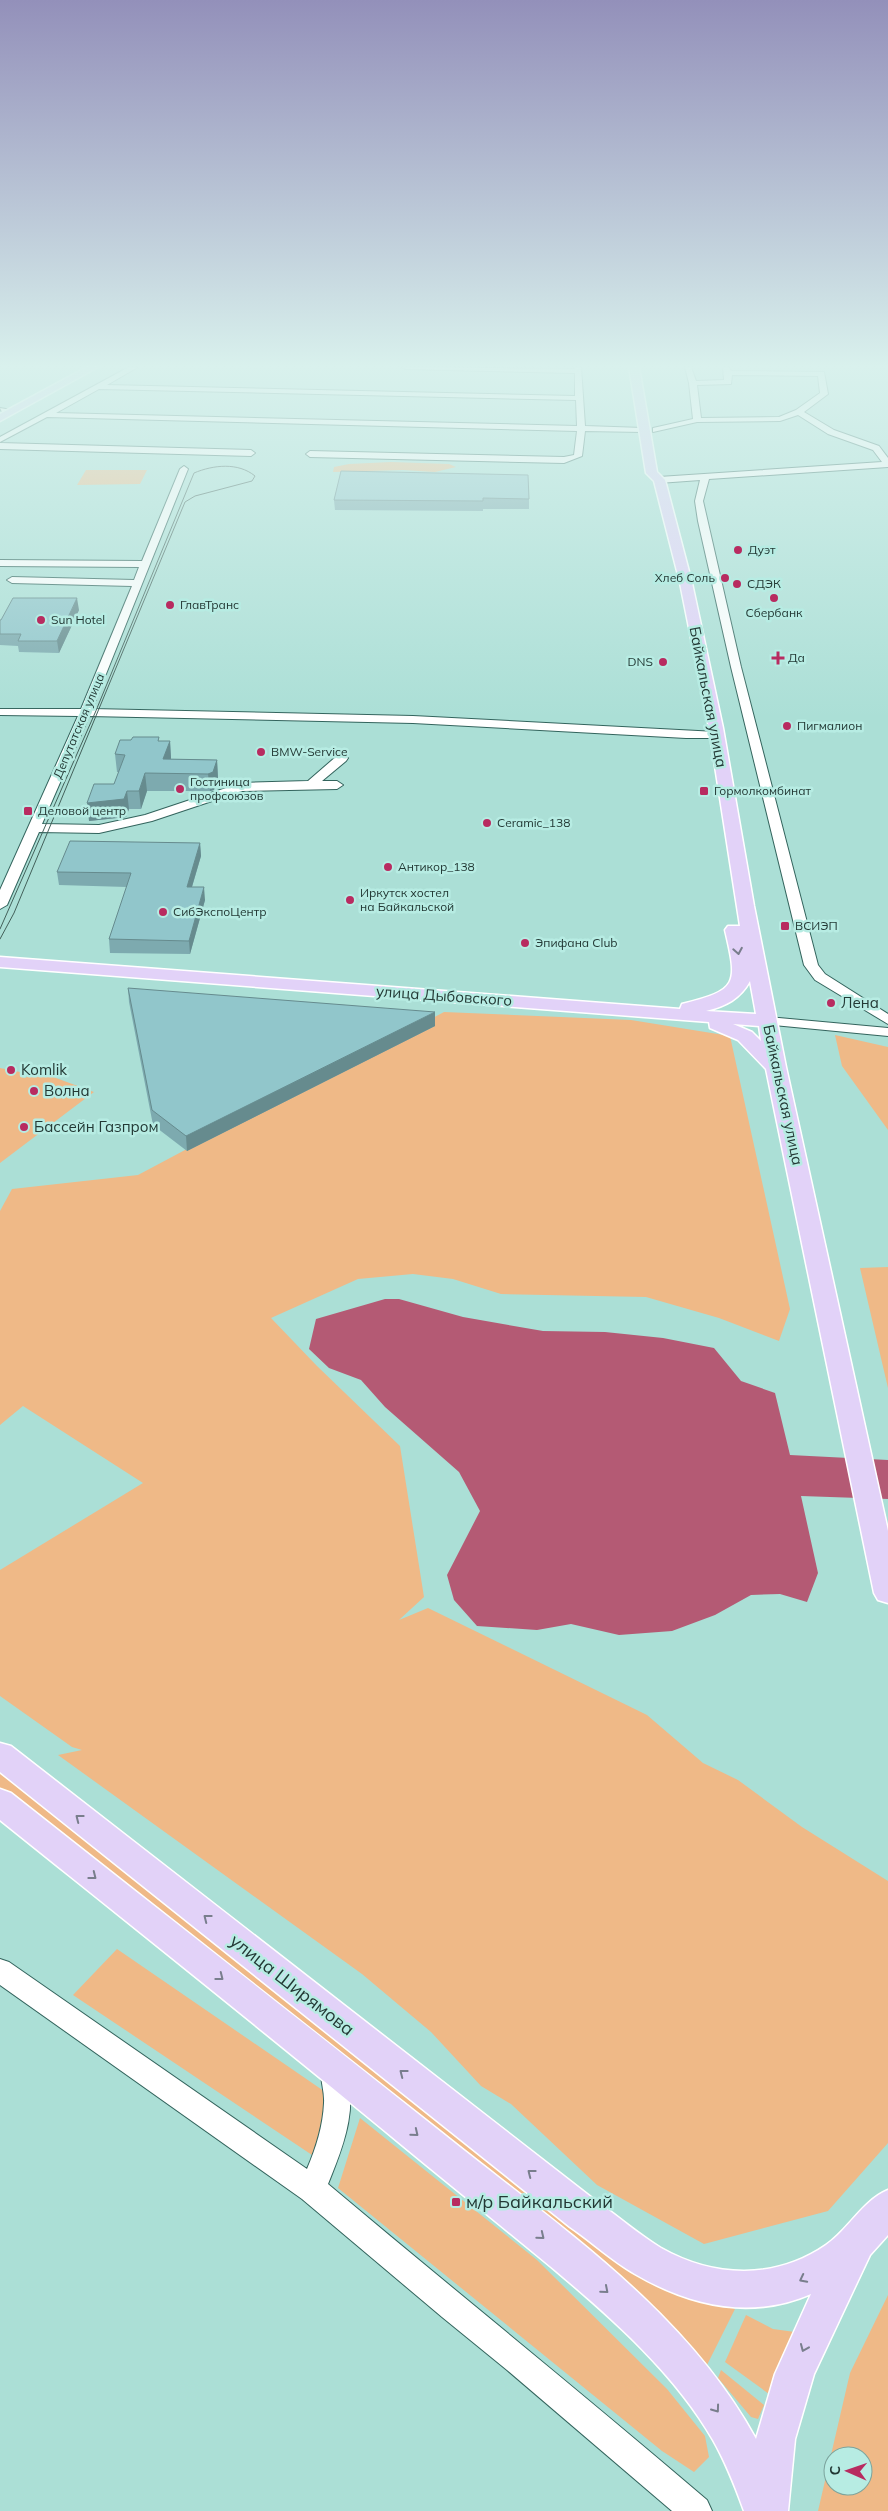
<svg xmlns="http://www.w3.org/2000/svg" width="888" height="2511" viewBox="0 0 888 2511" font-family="Mulish,sans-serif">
<rect width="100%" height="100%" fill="#abdfd6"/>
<path fill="#efb987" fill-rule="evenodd" d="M 391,462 L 449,464 L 456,467 L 435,472 L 403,470 L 333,472 L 334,467 L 349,464 Z
M 86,470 L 147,470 L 140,484 L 77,485 Z
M 444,1012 L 631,1020 L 730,1036 L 790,1309 L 779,1341 L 719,1318 L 646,1297 L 501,1294 L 453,1279 L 413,1274 L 358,1279 L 271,1318 L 317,1366 L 400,1446 L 424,1597 L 399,1620 L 428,1608 L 647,1715 L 703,1763 L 738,1780 L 802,1827 L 888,1881 L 888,2143 L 828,2211 L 704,2244 L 597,2185 L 511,2104 L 481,2086 L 431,2032 L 362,1974 L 58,1755 L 82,1750 L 72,1747 L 0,1696 L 0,1570 L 143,1483 L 23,1406 L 0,1425 L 0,1211 L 12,1189 L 138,1175 Z
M 835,1035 L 888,1047 L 888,1130 L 842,1066 Z
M 0,1068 L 25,1073 L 22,1077 L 25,1078 L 37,1071 L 94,1092 L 0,1163 Z
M 888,1267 L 888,1388 L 860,1268 Z
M 0,1772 L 601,2241 L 707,2298 L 735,2309 L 706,2367 L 0,1794 Z
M 117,1949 L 334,2098 L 318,2159 L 73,1995 Z
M 360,2118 L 537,2260 L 667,2389 L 705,2436 L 709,2457 L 694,2472 L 662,2451 L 338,2188 Z
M 888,2295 L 888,2511 L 818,2511 L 850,2373 ZM 833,2456 L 863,2456 L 863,2486 L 833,2486 Z
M 746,2315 L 773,2329 L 795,2332 L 769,2394 L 725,2362 Z
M 721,2370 L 764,2405 L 758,2419 L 751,2417 L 718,2378 Z"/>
<path fill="#b45a74" d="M 385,1299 L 399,1299 L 463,1317 L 543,1331 L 605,1332 L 663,1338 L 714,1348 L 741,1381 L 775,1393 L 790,1455 L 888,1460 L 888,1499 L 801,1496 L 818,1573 L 807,1602 L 780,1594 L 751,1595 L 715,1615 L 672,1631 L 619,1635 L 571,1624 L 537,1630 L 477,1626 L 454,1600 L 447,1575 L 480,1511 L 459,1472 L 385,1407 L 361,1380 L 329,1368 L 309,1349 L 316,1319 Z"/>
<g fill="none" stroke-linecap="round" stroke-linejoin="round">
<defs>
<path id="minor" d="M 129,367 L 138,367 L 107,385 L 575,396 L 575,373 L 406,369 L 402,367 L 574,369 L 575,367 L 581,367 L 585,426 L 643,428 L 647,430 L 643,432 L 585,431 L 582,456 L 564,463 L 310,457 L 306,454 L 310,451 L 564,457 L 574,455 L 577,431 L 47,417 L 0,442 L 0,437 ZM 99,389 L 576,400 L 577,426 L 56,413 Z
M 685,367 L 691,367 L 696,381 L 724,380 L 723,367 L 729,367 L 731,371 L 824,372 L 828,394 L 804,412 L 834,430 L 879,446 L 888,458 L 888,467 L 709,479 L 703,501 L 741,667 L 818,965 L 825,974 L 888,1014 L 888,1024 L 815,980 L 804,965 L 731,667 L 698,521 L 695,501 L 700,480 L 659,483 L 655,480 L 659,477 L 882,462 L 873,450 L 828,434 L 798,415 L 780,421 L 697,422 L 653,432 L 653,428 L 693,419 L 689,383 ZM 732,375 L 818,376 L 820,393 L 796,410 L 779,417 L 701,418 L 697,385 L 731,384 Z
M 0,408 L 17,411 L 13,413 L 2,412 Z
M 0,443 L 251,450 L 255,453 L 251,456 L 0,449 Z
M 184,466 L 188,469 L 92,709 L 413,716 L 717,732 L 723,735 L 717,738 L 686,738 L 413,723 L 89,716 L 42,824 L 99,825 L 145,815 L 241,783 L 308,781 L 338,755 L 342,754 L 348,758 L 346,761 L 322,781 L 337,781 L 343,785 L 337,789 L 242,791 L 152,821 L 99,833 L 39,832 L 7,905 L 0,909 L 0,890 L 78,716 L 0,715 L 0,709 L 81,709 L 132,586 L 12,583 L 7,580 L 12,577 L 134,580 L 139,567 L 0,566 L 0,560 L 142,561 L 180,469 Z
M 768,1017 L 888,1028 L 888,1036 L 763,1024 L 761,1021 L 763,1018 Z
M 0,1959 L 9,1962 L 307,2169 C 316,2148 323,2126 324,2103 C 325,2088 317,2075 324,2060 L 333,2056 L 342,2060 C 361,2102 344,2145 328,2184 C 454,2290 582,2393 707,2500 L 712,2511 L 672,2511 L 507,2370 L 442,2317 L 302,2199 L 0,1985 Z"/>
<path id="major" d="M 87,367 L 98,367 L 0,421 L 0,414 Z
M 629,367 L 639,367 L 657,472 L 665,480 L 692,583 L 723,728 L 754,906 L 786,1067 L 888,1531 L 888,1603 L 878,1600 L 874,1593 L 766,1069 L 738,1040 L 710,1028 L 709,1022 L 0,967 L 0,957 L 680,1009 L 682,1004 C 738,990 738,985 725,930 L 728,926 L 740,926 L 709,728 L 680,583 L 654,481 L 646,473 ZM 750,981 L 756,1014 L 706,1011 C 726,1006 740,999 750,981 ZM 733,1024 L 759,1026 L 761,1041 L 752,1032 Z
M 0,1743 L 11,1746 L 596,2201 C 618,2216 638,2234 661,2248 C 714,2278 775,2280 826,2245 C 849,2229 862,2201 888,2190 L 888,2235 L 870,2255 L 814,2374 L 795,2439 L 788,2511 L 744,2511 C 735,2486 726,2463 713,2440 C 675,2374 614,2320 556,2271 C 503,2227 449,2184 397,2141 C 265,2032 132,1926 0,1820 L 0,1789 L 11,1793 C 154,1906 298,2018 441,2132 C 554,2223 685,2309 756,2439 L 775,2374 L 811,2294 C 751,2320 690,2306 635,2274 C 612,2261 592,2242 570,2227 L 0,1772 Z"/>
</defs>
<use href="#minor" stroke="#33645d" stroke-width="2"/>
<use href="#major" stroke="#fff" stroke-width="3"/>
<use href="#minor" fill="#fff" fill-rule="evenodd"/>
<use href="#major" fill="#e2d2f8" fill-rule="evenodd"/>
<path stroke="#43605a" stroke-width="1" d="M 0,929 L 95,713 L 194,473 C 213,465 238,462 255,476 L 252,481 L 195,496 L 185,502 L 14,913 L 0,939"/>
</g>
<path fill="#7daaaf" d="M 341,471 L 529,499 L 529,509 L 483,509 L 483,511 L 335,510 L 334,500 Z
M 79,610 L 59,653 L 19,652 L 18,646 L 0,645 L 0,620 Z
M 159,741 L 170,741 L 171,759 L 217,760 L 218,778 L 214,790 L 210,791 L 147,791 L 141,809 L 129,809 L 126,817 L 89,821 L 114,784 L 119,772 L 117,772 L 115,754 Z
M 200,843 L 201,856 L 192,887 L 205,900 L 190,954 L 110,953 L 109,939 L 127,887 L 59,885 L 57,872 Z
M 128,988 L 435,1026 L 187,1151 L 153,1125 L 129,1002 Z"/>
<path fill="#668b8e" d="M 77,598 L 79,610 L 59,653 L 57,641 Z
M 170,741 L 171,758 L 166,773 L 163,759 Z
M 217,760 L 218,778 L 214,790 L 210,791 L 208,774 Z
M 145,773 L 147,791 L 141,809 L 139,791 Z
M 127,791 L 129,809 L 126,817 L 89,821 L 87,803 Z
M 200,843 L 201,856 L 188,900 L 187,887 Z
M 204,887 L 205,900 L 190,954 L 189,941 Z
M 435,1012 L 435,1026 L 187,1151 L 186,1136 Z"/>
<path fill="#91c6cb" stroke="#668b8e" d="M 341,471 L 528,475 L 529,499 L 483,498 L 483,501 L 334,500 Z
M 13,598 L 77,598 L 57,641 L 18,641 L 21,634 L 0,634 L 0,620 L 1,620 Z
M 133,737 L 159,737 L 158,741 L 170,741 L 163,759 L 217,760 L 213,772 L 208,774 L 145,773 L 139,791 L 127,791 L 124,799 L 87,803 L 94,784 L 114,784 L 125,755 L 115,754 L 120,740 L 131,740 Z
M 70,841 L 200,843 L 187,887 L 204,887 L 189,941 L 109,939 L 131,873 L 57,872 Z
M 128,988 L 435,1012 L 186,1136 L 152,1110 Z"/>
<defs><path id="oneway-chevron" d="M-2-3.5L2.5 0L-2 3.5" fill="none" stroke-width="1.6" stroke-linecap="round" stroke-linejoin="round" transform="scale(1.25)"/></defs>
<g stroke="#797e8d">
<use href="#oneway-chevron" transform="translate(738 951) rotate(80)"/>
<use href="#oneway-chevron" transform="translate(79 1818) rotate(-142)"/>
<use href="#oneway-chevron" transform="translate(93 1876) rotate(38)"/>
<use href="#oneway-chevron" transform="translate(207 1918) rotate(-142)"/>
<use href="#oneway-chevron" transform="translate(220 1977) rotate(38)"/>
<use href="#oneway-chevron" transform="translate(403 2073) rotate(-142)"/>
<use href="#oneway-chevron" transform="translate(415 2133) rotate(39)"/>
<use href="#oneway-chevron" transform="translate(531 2173) rotate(-142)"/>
<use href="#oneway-chevron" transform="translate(541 2236) rotate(39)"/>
<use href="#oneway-chevron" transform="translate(803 2279) rotate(153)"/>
<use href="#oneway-chevron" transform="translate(605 2290) rotate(41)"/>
<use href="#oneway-chevron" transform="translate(804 2348) rotate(113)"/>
<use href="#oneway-chevron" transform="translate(716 2409) rotate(54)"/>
</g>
<linearGradient id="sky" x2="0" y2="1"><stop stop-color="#9390ba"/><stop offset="0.51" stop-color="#d9f1ed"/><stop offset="1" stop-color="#d9f1ed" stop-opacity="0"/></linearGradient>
<rect width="888" height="718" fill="url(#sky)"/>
<g fill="#b82b60" stroke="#b7ece3" stroke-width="2">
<circle cx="738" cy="550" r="5"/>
<circle cx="725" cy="578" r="5"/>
<circle cx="737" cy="584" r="5"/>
<circle cx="774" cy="598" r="5"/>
<circle cx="170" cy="605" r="5"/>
<circle cx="41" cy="620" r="5"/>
<path d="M775.5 650.5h5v5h5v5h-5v5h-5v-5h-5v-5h5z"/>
<circle cx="663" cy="662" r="5"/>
<circle cx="787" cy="726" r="5"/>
<circle cx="261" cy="752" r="5"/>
<circle cx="180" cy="789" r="5"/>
<rect x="699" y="786" width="10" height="10" rx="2.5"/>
<rect x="23" y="806" width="10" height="10" rx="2.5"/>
<circle cx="487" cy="823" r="5"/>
<circle cx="388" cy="867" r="5"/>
<circle cx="350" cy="900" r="5"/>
<circle cx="163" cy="912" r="5"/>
<rect x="780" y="921" width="10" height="10" rx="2.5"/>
<circle cx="525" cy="943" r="5"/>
<circle cx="831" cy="1003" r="5"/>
<circle cx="11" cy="1070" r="5"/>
<circle cx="34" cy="1091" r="5"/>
<circle cx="24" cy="1127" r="5"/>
<rect x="451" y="2197" width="10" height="10" rx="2.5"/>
</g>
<g text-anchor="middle" stroke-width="5" stroke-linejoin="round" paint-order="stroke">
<g font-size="12" fill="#233935" stroke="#b7ece3" text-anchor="start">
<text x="748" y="554">Дуэт</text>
<text x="715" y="582" text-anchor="end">Хлеб Соль</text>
<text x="747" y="588">СДЭК</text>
<text x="180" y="609">ГлавТранс</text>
<text x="774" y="617" text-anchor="middle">Сбербанк</text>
<text x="51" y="624">Sun Hotel</text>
<text x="788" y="662">Да</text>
<text x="653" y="666" text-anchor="end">DNS</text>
<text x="797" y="730">Пигмалион</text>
<text x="271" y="756">BMW-Service</text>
<text x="190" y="786">Гостиница<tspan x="190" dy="14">профсоюзов</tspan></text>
<text x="714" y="795">Гормолкомбинат</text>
<text x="38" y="815">Деловой центр</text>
<text x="497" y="827">Сeramic_138</text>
<text x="398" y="871">Антикор_138</text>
<text x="360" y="897">Иркутск хостел<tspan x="360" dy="14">на Байкальской</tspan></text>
<text x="173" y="916">СибЭкспоЦентр</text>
<text x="795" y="930">ВСИЭП</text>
<text x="535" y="947">Эпифана Club</text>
</g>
<g font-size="12" fill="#233935" stroke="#b7ece3">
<text transform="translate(79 726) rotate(-67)" y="4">Депутатская улица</text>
</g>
<g font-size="15" fill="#233935" stroke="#b7ece3">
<text transform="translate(708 697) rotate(79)" y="5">Байкальская улица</text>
<text transform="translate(444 996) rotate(4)" y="5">улица Дыбовского</text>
<text transform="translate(783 1095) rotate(78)" y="5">Байкальская улица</text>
</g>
<g font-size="15" fill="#233935" stroke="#b7ece3" text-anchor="start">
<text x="841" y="1008">Лена</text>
<text x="21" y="1075">Komlik</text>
<text x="44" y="1096">Волна</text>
<text x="34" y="1132">Бассейн Газпром</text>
</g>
<g font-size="18" fill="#233935" stroke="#b7ece3">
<text transform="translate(292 1985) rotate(38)" y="6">улица Ширямова</text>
</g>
<g font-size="18" fill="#233935" stroke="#b7ece3" text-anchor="start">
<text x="466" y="2208">м/р Байкальский</text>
</g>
</g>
<g transform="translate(848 2471) rotate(272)"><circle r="24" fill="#b7ece3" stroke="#7ca49d"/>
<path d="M0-4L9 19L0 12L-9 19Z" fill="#b82b60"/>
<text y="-8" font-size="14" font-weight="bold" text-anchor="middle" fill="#233935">С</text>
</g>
</svg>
